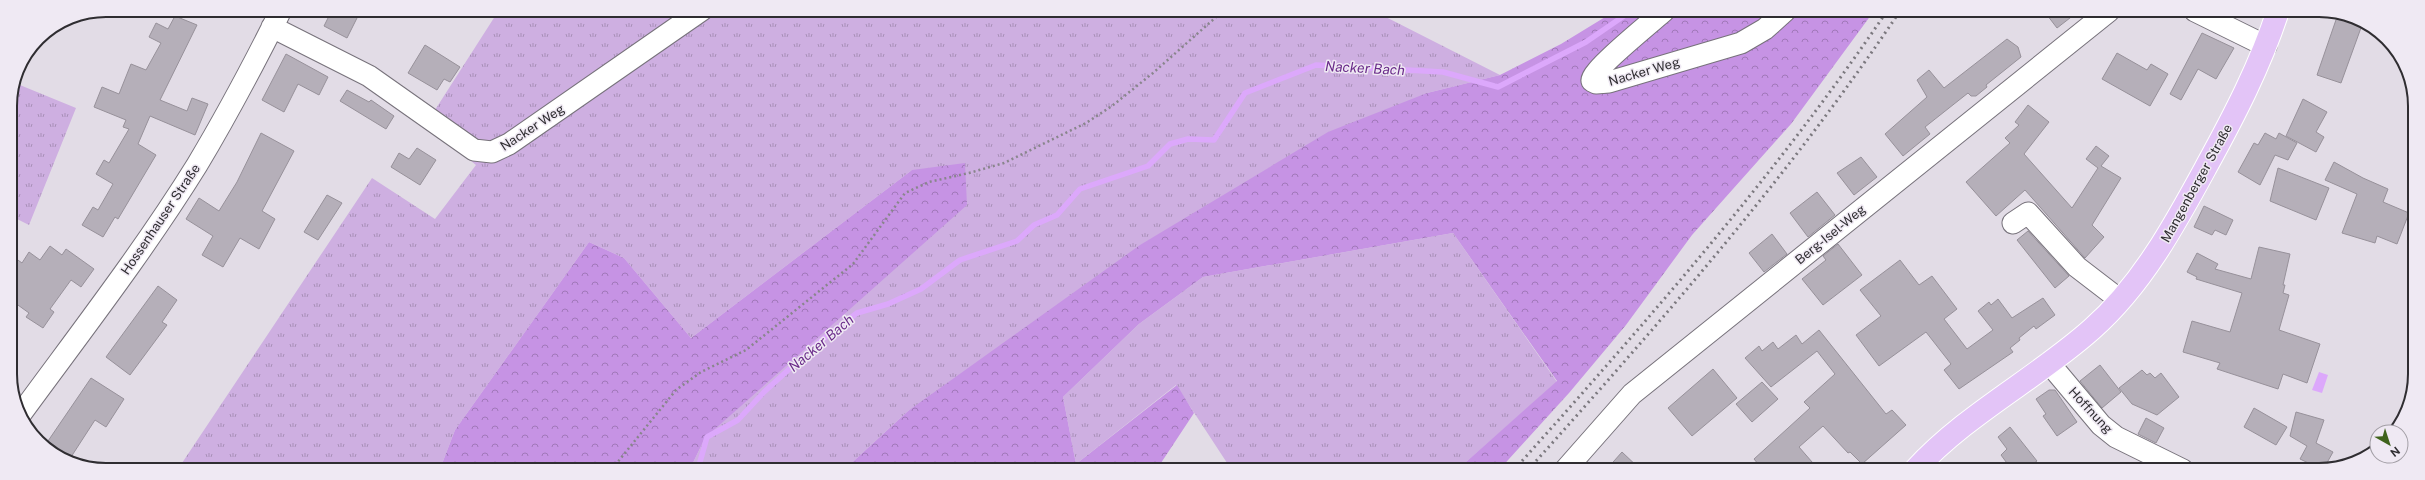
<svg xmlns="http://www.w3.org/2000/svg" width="2425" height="480" viewBox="0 0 2425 480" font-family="'Public Sans',sans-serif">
<defs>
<pattern id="grass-tufts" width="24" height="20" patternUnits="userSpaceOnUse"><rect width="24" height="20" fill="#ceafe1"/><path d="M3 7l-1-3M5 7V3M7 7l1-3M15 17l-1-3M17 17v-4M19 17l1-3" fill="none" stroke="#a88fb7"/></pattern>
<pattern id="forest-crowns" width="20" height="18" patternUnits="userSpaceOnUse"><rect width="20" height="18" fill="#c693e4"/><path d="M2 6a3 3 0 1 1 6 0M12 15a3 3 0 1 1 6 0" fill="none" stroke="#a178b9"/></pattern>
</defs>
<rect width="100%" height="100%" fill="#e2dce6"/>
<path fill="url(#grass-tufts)" d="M 499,10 L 1372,10 L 1500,75 L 1427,93 L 908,411 L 845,469 L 690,469 L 705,438 L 764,384 L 912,170 L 691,338 L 624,258 L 589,242 L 455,430 L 440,469 L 178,469 L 372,178 L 435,219 L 476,165 L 426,124 Z
M 15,83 L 76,108 L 29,225 L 11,216 L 10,106 Z
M 1453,233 L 1557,382 L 1457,470 L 1231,469 L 1176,385 L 1076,464 L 1063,397 L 1139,324 L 1203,277 Z"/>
<path fill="url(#forest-crowns)" d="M 1615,11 L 1874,11 L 1791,124 L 1692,235 L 1626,325 L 1569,393 L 1499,470 L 1457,470 L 1557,381 L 1453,233 L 1203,277 L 1139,324 L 1063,397 L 1076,464 L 1177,385 L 1194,413 L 1157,469 L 845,469 L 908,411 L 1140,245 L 1328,132 L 1427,93 L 1500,75 L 1561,44 Z
M 965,163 L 967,205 L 705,438 L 690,469 L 440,469 L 455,430 L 589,242 L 624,258 L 691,338 L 912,170 Z"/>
<path fill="#dca8fb" d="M 2319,372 L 2328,375 L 2322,393 L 2312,390 Z"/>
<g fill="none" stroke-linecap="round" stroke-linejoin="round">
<path stroke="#dca8fb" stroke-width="5.5" d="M 698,469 L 707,437 L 738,420 L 764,392 L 819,342 L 857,313 L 888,304 L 921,289 L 960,260 L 1017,241 L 1034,225 L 1057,215 L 1080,189 L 1148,166 L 1170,144 L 1188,139 L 1214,140 L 1245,93 L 1316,65 L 1443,72 L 1498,87 L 1586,42 L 1631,11"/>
</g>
<path fill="#b5afb9" stroke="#97919a" d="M 332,10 L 361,10 L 347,38 L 324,26 Z
M 2044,11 L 2079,11 L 2057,28 Z
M 2338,14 L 2362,25 L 2341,83 L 2317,75 Z
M 175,16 L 197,25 L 160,100 L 187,111 L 192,98 L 208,104 L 195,135 L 150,116 L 138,144 L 156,155 L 118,219 L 115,217 L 103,237 L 82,225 L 93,207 L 98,210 L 113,184 L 96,174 L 104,160 L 109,163 L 129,129 L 123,127 L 126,120 L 94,107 L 102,87 L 119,94 L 131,64 L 146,70 L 161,43 L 149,37 L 156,23 L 168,29 Z
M 2202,33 L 2234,48 L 2216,79 L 2198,69 L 2181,100 L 2170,94 Z
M 2007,39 L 2018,47 L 2021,57 L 1986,85 L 1987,87 L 1976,96 L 1971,96 L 1968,93 L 1925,127 L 1930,134 L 1903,156 L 1885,134 L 1927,97 L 1917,80 L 1929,70 L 1944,88 Z
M 425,45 L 460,67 L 450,82 L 444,79 L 437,90 L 408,73 Z
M 2117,53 L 2147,70 L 2151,64 L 2168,74 L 2150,106 L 2102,79 Z
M 286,54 L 328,77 L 319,95 L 298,84 L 284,112 L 262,100 Z
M 347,90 L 369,102 L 371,100 L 394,116 L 386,129 L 340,101 Z
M 2303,99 L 2327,112 L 2316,132 L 2324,137 L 2316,152 L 2286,136 Z
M 2028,105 L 2049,122 L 2024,154 L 2072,208 L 2098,168 L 2086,159 L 2096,146 L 2109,156 L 2101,166 L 2121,178 L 2092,225 L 2104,237 L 2085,258 L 2025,190 L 1996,216 L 1966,182 L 2010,143 L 2005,138 L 2019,125 L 2015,122 Z
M 261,133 L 294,151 L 262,211 L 275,219 L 259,249 L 240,238 L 223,267 L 202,255 L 213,236 L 186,219 L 199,198 L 219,211 L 237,182 Z
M 2265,133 L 2276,139 L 2279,133 L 2297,143 L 2288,160 L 2275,155 L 2260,185 L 2238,172 L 2254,143 L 2258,145 Z
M 417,148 L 436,160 L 420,185 L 391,167 L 399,153 L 409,159 Z
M 1861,157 L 1877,177 L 1854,195 L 1837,173 Z
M 2334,162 L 2363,178 L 2388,189 L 2383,202 L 2409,213 L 2397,244 L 2377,236 L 2375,243 L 2342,233 L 2357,194 L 2325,180 Z
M 2278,168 L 2329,188 L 2316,220 L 2270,201 Z
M 1817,192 L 1835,215 L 1808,237 L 1790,213 Z
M 327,195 L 342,203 L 318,240 L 304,232 Z
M 2204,206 L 2233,220 L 2226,235 L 2215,230 L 2212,235 L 2194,227 Z
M 2028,231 L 2069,276 L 2055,288 L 2017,240 Z
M 1772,234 L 1787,254 L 1764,272 L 1749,253 Z
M 1838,244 L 1862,275 L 1823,305 L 1802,279 L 1826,260 L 1823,256 Z
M 50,246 L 62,255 L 66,249 L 94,269 L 81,287 L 71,280 L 50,309 L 54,312 L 43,328 L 26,317 L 29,313 L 11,300 L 11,255 L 22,263 L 29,252 L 40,260 Z
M 2259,247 L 2290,254 L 2283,285 L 2285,285 L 2283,293 L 2289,295 L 2279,330 L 2320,344 L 2307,383 L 2283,374 L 2278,389 L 2217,369 L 2220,363 L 2183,352 L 2192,321 L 2230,332 L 2242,293 L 2196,279 L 2197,277 L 2187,272 L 2197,253 L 2218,264 L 2215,269 L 2251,279 Z
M 1900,260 L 1919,285 L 1932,276 L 1957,309 L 1944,319 L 1967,349 L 1993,330 L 1978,311 L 1989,302 L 1991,305 L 1998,299 L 2012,318 L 2043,298 L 2055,315 L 2036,329 L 2034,326 L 2019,338 L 2020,340 L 2010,348 L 2013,352 L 1959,389 L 1944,370 L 1951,364 L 1926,332 L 1879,366 L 1856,335 L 1881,316 L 1860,290 Z
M 158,286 L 177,300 L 162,322 L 167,325 L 130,375 L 106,357 Z
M 1819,330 L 1886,414 L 1892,410 L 1906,425 L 1862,464 L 1850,452 L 1848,453 L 1823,426 L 1799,447 L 1819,470 L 1763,470 L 1754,459 L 1810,408 L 1804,402 L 1835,374 L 1817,351 L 1771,387 L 1745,358 L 1759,346 L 1762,351 L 1773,342 L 1778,349 L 1796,335 L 1802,344 Z
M 2100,365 L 2121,392 L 2102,408 L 2080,381 Z
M 1713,369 L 1737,398 L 1692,436 L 1668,408 Z
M 2142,370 L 2147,375 L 2150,373 L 2155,378 L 2161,373 L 2179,397 L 2157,415 L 2132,404 L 2119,388 Z
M 91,378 L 124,399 L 106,427 L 95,420 L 71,457 L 48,441 Z
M 1762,382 L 1778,399 L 1752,422 L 1736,404 Z
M 2049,390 L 2055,390 L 2077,422 L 2057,436 L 2043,416 L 2046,414 L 2036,399 Z
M 2254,408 L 2287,427 L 2276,445 L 2244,427 Z
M 2296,412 L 2324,420 L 2316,443 L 2333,452 L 2323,470 L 2300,459 L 2307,446 L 2290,436 Z
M 2146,418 L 2164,428 L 2156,443 L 2138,434 Z
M 2010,427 L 2037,461 L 2031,465 L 2031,470 L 2012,470 L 2001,455 L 2007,449 L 1998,437 Z
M 1622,452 L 1641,470 L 1606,470 Z"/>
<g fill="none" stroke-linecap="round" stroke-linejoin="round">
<defs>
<path id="minor" d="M 1664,11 C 1654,20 1588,73 1592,81 L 1596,83 L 1609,82 L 1741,43 L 1765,29 L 1785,11
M 2195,11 L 2266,46
M 272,27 L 369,76 L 474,150 L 492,152 L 509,144 L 702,10
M 2013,223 L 2028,213 L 2077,267 L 2120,300
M 2049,363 L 2101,425 L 2116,437 L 2183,470
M 20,415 C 80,333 143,252 197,165 C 227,115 255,62 281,10
M 1565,470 L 1632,394 L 2109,11"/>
<path id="major" d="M 1915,470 C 1966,414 2036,379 2092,329 C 2142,285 2175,224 2206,167 C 2234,116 2260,66 2278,11"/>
</defs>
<use href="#minor" stroke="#77727b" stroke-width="23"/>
<use href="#major" stroke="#fff" stroke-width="24"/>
<path stroke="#89858c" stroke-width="2.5" stroke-dasharray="2 3" stroke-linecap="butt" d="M 612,469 L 676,390 L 701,372 L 746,350 L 853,264 L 905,193 L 929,182 L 969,173 L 1004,163 L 1086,123 L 1112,106 L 1153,73 L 1224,10"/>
<use href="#minor" stroke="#fff" stroke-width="21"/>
<use href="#major" stroke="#e3c4f7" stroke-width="22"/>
<path stroke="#7b787e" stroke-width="3" stroke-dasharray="2 4" stroke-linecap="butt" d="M 1514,470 C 1646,322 1776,175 1887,11
M 1528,470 C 1660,323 1790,175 1900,11"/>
</g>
<g text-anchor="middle" stroke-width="3" stroke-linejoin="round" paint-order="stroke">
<g font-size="13" fill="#2f2d31" stroke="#efe9f3">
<text transform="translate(1644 71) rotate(-16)" y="5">Nacker Weg</text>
<text transform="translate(532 127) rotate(-33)" y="5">Nacker Weg</text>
<text transform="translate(2196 183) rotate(-61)" y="5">Mangenberger Straße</text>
<text transform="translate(160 219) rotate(-56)" y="5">Hossenhauser Straße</text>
<text transform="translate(1830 234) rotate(-39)" y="5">Berg-Isel-Weg</text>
<text transform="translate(2091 410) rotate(47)" y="5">Hoffnung</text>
</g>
<g font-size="14" font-style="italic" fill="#6a2b8a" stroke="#efe9f3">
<text transform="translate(1365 68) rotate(3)" y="5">Nacker Bach</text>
<text transform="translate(821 343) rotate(-40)" y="5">Nacker Bach</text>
</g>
</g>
<path d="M0 0H2425V480H0ZM106 17H2319A89 89 0 0 1 2408 106V374A89 89 0 0 1 2319 463H106A89 89 0 0 1 17 374V106A89 89 0 0 1 106 17Z" fill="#efe9f3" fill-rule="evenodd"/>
<path fill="none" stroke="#2f2d31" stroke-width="2" d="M106 17H2319A89 89 0 0 1 2408 106V374A89 89 0 0 1 2319 463H106A89 89 0 0 1 17 374V106A89 89 0 0 1 106 17Z"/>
<g transform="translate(2389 444) rotate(141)"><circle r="19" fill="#efe9f3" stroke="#a29ea5"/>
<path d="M0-3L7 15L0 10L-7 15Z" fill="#3f631c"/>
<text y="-6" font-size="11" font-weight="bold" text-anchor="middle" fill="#2f2d31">N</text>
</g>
</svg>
